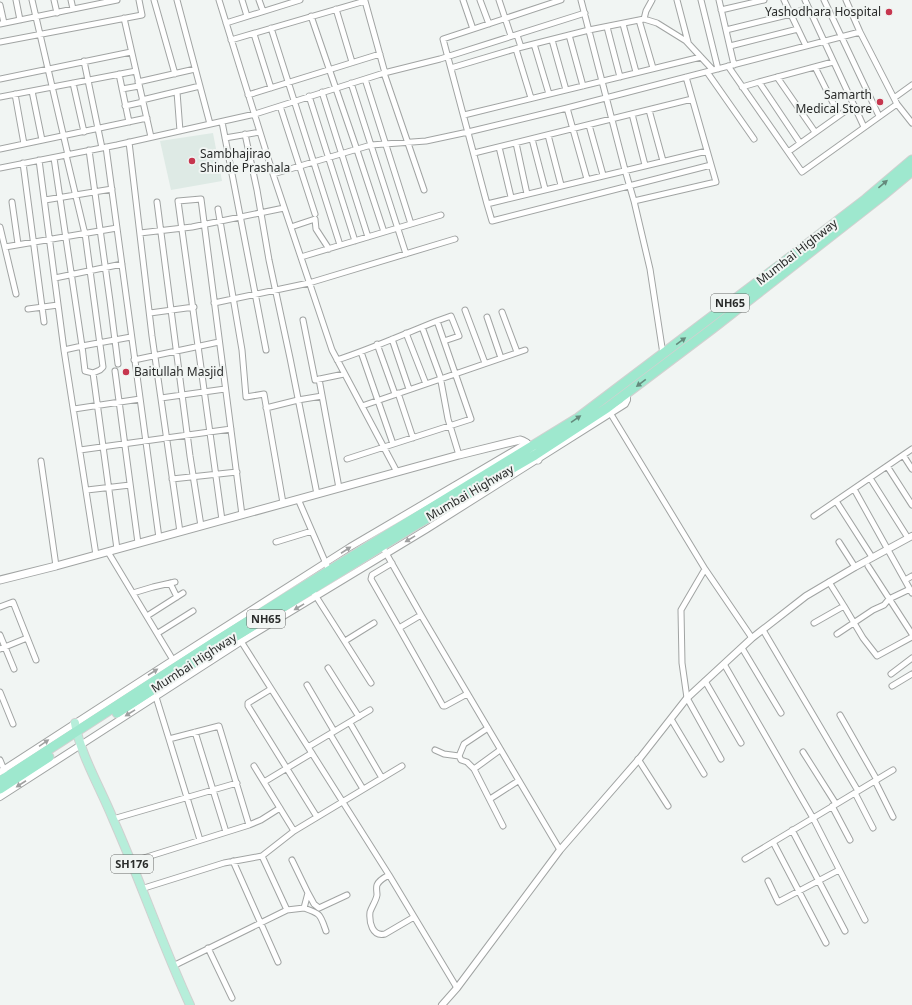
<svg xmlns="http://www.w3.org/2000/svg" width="912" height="1005" viewBox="0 0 912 1005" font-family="'Noto Sans',sans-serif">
<rect width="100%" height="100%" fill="#f1f5f3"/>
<path fill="#deeae5" d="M 213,133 L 222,181 L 171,190 L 160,141 Z"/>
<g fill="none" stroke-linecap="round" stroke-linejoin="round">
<defs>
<path id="minor" d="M 16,0 L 20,20
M 32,0 L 68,155
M 54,0 L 57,13
M 71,0 L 73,9
M 154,0 L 175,74
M 177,0 L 210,124
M 219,0 L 273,174 L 332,350 L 397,472
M 242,0 L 247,16
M 259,0 L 263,11
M 463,0 L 473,29
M 480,0 L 489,24
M 499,0 L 511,36
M 581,0 L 625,170 L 634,201 L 716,182 L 686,77
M 677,0 L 688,42
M 701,0 L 718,69
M 719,0 L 734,65
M 784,0 L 806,46
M 805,0 L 864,127
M 824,0 L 879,116
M 846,0 L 860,32 L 897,104 L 912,123
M 0,5 L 4,23
M 336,9 L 352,62
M 721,10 L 764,0
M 311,16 L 357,150 L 384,232
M 124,18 L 151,137
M 644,19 L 646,11 L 652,0
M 639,20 L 653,68
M 226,23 L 300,0
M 0,24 L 117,0
M 623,24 L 636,72
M 607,27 L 620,77
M 271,28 L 340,245
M 726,30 L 791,14 L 808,8
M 254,34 L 271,88
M 517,35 L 521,47
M 569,35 L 583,86
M 231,40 L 365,1 L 385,73
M 552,40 L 566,90
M 0,42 L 142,15 L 139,0
M 534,44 L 549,94
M 730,46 L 798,29
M 516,49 L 531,98
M 84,61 L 102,148
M 728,66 L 802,172 L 897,104
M 815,67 L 839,115
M 451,68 L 518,48 L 589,30 L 644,19 L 657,23 L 686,41 L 713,70
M 707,72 L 754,139
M 384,73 L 424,190
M 119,74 L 129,122
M 777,77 L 815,132
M 0,79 L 131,52
M 138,82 L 195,69
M 73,83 L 84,132
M 351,83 L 406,254
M 742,87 L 759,82
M 122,89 L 139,86
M 32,91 L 42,140
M 177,92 L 180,131
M 322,92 L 368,237
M 15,94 L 24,144
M 248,95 L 380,54
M 309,96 L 355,241
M 0,97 L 136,71
M 894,98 L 912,85
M 142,100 L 200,86
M 125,106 L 143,102
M 280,106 L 315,214
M 567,108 L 587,179
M 649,110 L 663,161
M 632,114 L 645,165
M 464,115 L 701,57
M 222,122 L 266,350
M 589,125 L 603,175
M 245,134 L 257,190 L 269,260 L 290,358 L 317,494
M 548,135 L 561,185
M 225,138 L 260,132
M 532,139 L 545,189
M 129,142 L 152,336 L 180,532
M 516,143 L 527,194
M 800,143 L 759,82 L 833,62
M 106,147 L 159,538
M 499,147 L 511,197
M 0,149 L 147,118
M 89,150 L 110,301 L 118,364
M 707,151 L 487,204 L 492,221 L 711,165
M 788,152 L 854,105
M 474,153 L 692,99
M 66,155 L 84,230 L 85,233 C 91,278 97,322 103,367 L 100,370 L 93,373 L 85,371 L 82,346 C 98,343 115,340 131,337
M 39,160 L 64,350 L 82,346 L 54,158
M 23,163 L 44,322
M 0,168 L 117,145 L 255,114 L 384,73 L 440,59 L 585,13
M 273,174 L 371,145 L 426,141 L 468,132 L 567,108 L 860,32
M 45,200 L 112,189
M 634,201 L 650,269 L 663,354
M 12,202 L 18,244
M 157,202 L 190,456 L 201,526
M 487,204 L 443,39 L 561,0
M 218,209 L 242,350 L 246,397 L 264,394 L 283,503
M 411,224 L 441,215
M 0,227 L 16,294
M 291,227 L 315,219 L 316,229 L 329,249
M 140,233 L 192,227 L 284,208
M 5,247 L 117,228
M 301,257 L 411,224 L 365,79
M 55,278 L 122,264
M 214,303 L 309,283 L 455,239
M 28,309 L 58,305
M 465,310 L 485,363
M 502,312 L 517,352
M 150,313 L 194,307
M 487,317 L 501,358
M 303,320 L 315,380 L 344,374
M 437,321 L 451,316 L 459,336 L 444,341
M 422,327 L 440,376 L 448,419 L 459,455
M 406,333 L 426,384
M 392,339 L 409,389
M 377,344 L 395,394
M 64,350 L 96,555
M 361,352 L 393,444
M 134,360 L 219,342
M 337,360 C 371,349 404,334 437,321 L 471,419 L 347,459
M 115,371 L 138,543
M 93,373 L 117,549
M 319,379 L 339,488
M 398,393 L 413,438
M 161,398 L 225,389
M 362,406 L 525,350
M 266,408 L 298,400 L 322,396
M 74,409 L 140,399
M 609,411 L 705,569 L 681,610 L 682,663 L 687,698 L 721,759
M 80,450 L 231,429
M 903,455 L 912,469
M 41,461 L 56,566
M 887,466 L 912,505
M 870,478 L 908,538
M 172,479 L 237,472
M 854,489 L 912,593
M 87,490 L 130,485
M 298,499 L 327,566
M 836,501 L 872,557
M 814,516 L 912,449
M 222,520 L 178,201 L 201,199 L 242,515
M 276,542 L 312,531
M 839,542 L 855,567
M 382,546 L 421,615 L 560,850
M 108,552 L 173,660
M 392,563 L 372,575 L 371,579 L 399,628 L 421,615
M 868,566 L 912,634
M 705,569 L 752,638
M 905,580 L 912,576
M 170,583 L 177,597
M 312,590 L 371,683
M 133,593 L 153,587 L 175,582
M 844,606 L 863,638 L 877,656 L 912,637
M 0,607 L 13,602 L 36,660
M 147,616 L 183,593
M 814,623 L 844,606 L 829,582
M 399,628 L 443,706 L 445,706 L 467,694
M 763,630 L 858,791
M 158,633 L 193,611
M 837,634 L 873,610 L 884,605 L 889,599 L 910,589
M 0,635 L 14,669
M 239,638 L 389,875 L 457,988
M 345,641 L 374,623
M 742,648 L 781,713
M 0,649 L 27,638
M 724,664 L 813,818 L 865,920
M 328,668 L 359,717
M 891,674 L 912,658
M 705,681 L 741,743
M 307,685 L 334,731
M 892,686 L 912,674
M 271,689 L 248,703 L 248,706 L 317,817
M 0,692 L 13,724
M 156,697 L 169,739
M 840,715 L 877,780
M 671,719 L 704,774
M 350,723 L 382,778
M 195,732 L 226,832
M 330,734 L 363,789
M 308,747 L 370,710
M 435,750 L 444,754 L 459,756 L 464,744 L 488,728
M 803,752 L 836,804
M 459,756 L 461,760 L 467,762 L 474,769 L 503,826
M 638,759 L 668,806
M 0,760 L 5,772
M 254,766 L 294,831
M 474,769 L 500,750
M 875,781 L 893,817
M 264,782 L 312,753
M 855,793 L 873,828
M 490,799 L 518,781
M 832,806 L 850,840
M 113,819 L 237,783
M 792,830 L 845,931
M 200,840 L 169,739 L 219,726 L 249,825
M 773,842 L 826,943
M 262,856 L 287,910 L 304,908 L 308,893 L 292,860
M 745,859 L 893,770
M 233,861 L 278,962
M 131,862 L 249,825 L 261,820 L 280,808
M 389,875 C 385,877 379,880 377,885 C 376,888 377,892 377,895 C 376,901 372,906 370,912 C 369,922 372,937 385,934 L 414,917
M 768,881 L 778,902 L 839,870
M 141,889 L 224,863 L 262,856 L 294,831 L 402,766
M 308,893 L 314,904 L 319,908 L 347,895
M 304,908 C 321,914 320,914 326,931
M 208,948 L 232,998
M 173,966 L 287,910"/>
<path id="tertiary" d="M 0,772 L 165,665 L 350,547 L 527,443
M 0,797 L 242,641 L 427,529 L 625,404 L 627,400 L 627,393
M 442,1005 L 457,988 L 560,850 L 640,758 L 687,698 L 752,638 L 806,596 L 855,567 L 912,536"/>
<path id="secondary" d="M 0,580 L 56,566 L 459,455 L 520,440 C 529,442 534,452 538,460"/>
<path id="primary" d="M 75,723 C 80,754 101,789 113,819 C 140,880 162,944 190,1005"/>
<path id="trunk" d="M 117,713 L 217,648 L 419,523 L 535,455 L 607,408 L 713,328 L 882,196 L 912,171
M 0,781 L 216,641 L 377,541 L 578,418 L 801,249 L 866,199 L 912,160
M 0,789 L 49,757"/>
</defs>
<use href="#minor" stroke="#a1a4a3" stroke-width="7"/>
<use href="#tertiary" stroke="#a1a4a3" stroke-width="8"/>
<use href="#secondary" stroke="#a1a4a3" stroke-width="9"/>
<use href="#primary" stroke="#d0d1d0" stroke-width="10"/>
<use href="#trunk" stroke="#d0d1d0" stroke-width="11"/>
<use href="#minor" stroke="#fff" stroke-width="5"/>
<use href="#tertiary" stroke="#fff" stroke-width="6"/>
<use href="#secondary" stroke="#fff" stroke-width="7"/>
<use href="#primary" stroke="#b6eeda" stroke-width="8"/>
<use href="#trunk" stroke="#9ee8ce" stroke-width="9"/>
</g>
<defs><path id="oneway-solid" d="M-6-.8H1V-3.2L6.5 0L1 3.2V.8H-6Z"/></defs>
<g fill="#648a7c">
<use href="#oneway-solid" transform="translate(883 184) rotate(-40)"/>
<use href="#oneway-solid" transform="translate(681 341) rotate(-36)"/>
<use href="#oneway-solid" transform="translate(641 383) rotate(143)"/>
<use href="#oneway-solid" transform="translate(576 419) rotate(-34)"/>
</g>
<g fill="#9fa0a0">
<use href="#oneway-solid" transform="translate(410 539) rotate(149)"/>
<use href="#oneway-solid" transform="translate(346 550) rotate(-33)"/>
<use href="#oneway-solid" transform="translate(299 607) rotate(149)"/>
<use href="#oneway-solid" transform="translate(153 672) rotate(-33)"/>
<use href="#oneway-solid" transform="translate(130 713) rotate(148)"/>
<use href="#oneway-solid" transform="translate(44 743) rotate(-34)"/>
<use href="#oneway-solid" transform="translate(21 784) rotate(147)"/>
</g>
<g fill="#c6364e" stroke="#f1f5f3" stroke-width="1.5">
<circle cx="889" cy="12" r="4"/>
<circle cx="880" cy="102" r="4"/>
<circle cx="192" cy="161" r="4"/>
<circle cx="126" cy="372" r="4"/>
</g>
<g text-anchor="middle" stroke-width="4" stroke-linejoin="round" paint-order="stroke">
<g fill="#f1f5f3" stroke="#666867" stroke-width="1">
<rect x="711" y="294" width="38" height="18" rx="3"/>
<rect x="247" y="610" width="38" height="18" rx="3"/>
<rect x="111" y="855" width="42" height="18" rx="3"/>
</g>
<g font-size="11" font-weight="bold" fill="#2a2c2b">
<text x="730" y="307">NH65</text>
<text x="266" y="623">NH65</text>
<text x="132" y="868">SH176</text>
</g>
<g font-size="12" fill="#2a2c2b" stroke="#f1f5f3" text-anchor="end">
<text x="881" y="16">Yashodhara Hospital</text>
<text x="872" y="99">Samarth<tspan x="872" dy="14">Medical Store</tspan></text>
<text x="200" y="158" text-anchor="start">Sambhajirao<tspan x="200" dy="14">Shinde Prashala</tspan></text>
<text x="134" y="376" text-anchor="start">Baitullah Masjid</text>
</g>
<g font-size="12" fill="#2a2c2b" stroke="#f1f5f3">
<text transform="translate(797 252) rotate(-38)" y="4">Mumbai Highway</text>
<text transform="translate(470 493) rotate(-30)" y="4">Mumbai Highway</text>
<text transform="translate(194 663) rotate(-33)" y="4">Mumbai Highway</text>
</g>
</g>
</svg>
